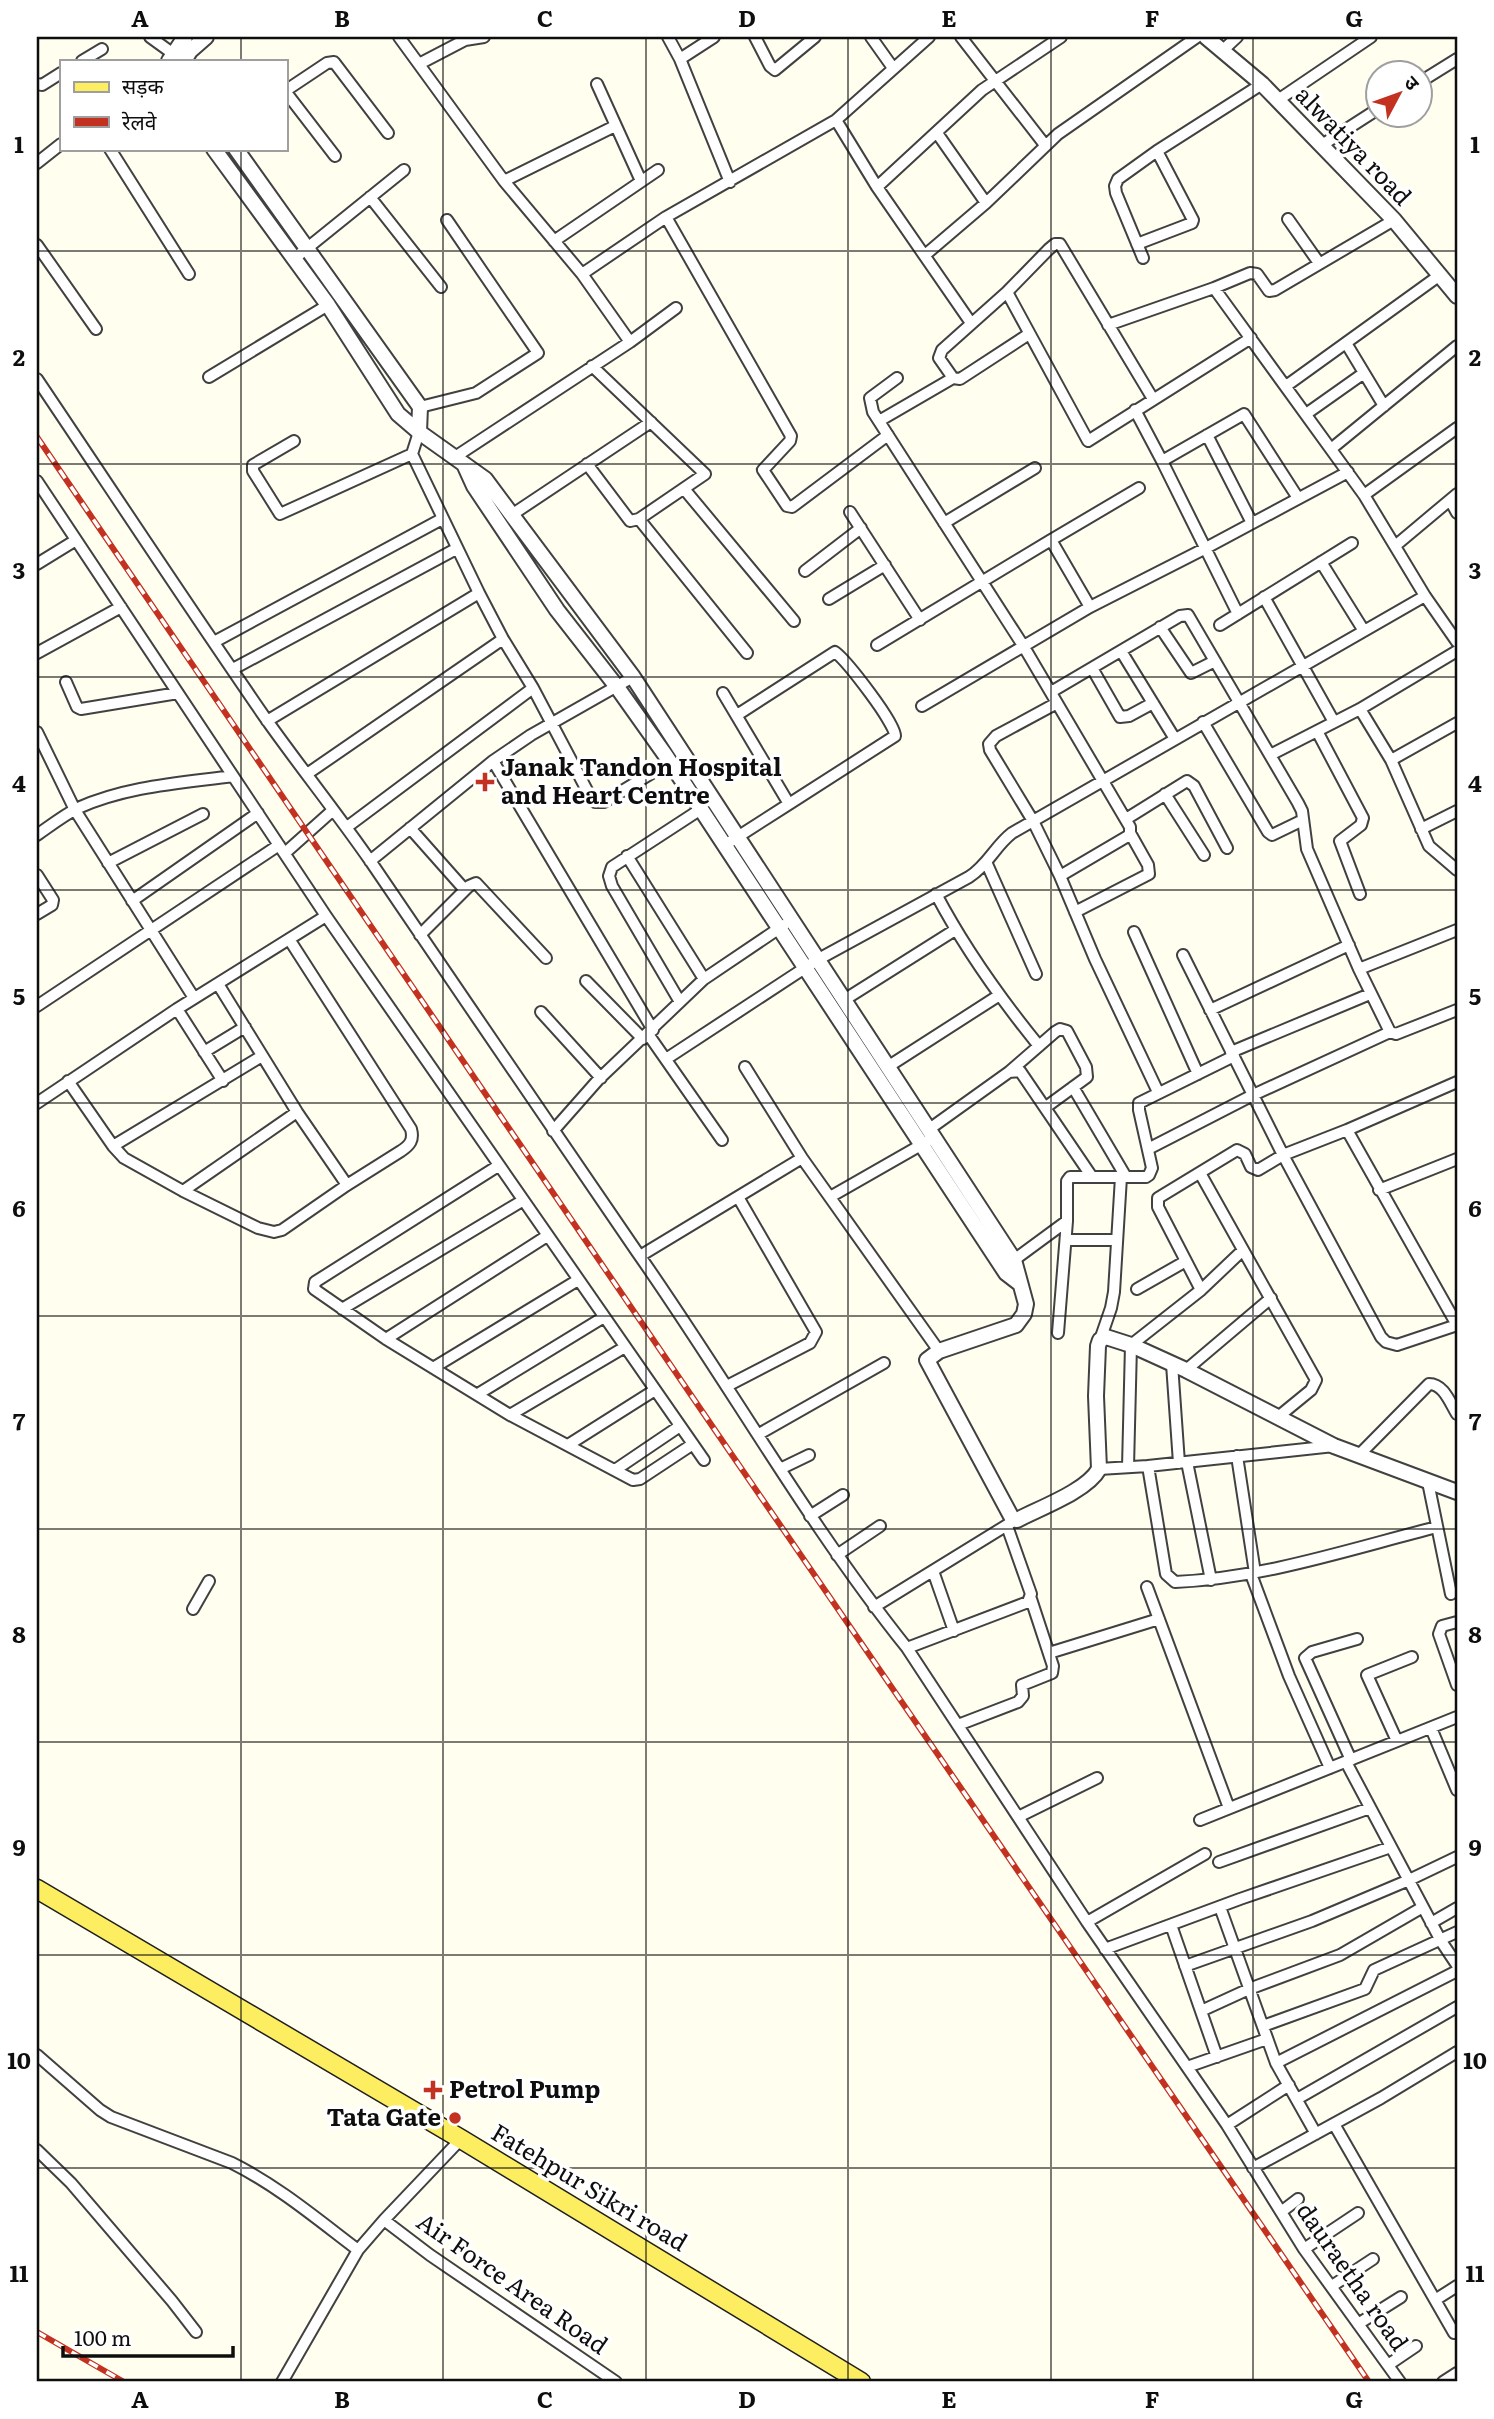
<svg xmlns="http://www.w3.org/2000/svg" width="1494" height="2419" viewBox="0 0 1494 2419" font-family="Literata,'Noto Sans Devanagari',serif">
<rect width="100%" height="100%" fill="#fffeef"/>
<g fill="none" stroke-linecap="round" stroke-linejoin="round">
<defs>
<path id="minor" d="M 150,37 L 179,58
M 399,37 L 504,181 L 582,274 L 666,217 L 836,120 L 929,37
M 668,37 L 680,59 L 730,182
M 755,37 L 770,66 L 775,70 L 815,37
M 871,37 L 893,68
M 961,37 L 1045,145
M 1222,51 L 1237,37
M 680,59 L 714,37
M 82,61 L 102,49
M 419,64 L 465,40 L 484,37
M 1420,82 L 1457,59
M 37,84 L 42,85 L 61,73
M 597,84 L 641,181
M 285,91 L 327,63 L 334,62 L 388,133
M 285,91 L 335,156
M 1278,100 L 1371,37
M 836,120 L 877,187 L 971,323
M 937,133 L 986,203
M 1322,145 L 1378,109
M 110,149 L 189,274
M 37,163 L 61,144
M 504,181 L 615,126
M 877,187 L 982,90 L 1061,37
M 370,197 L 441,287
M 666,217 L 791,436 L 790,441 L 763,470 L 787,506 L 792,507 L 888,435
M 1288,219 L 1319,263
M 554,241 L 658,170
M 1137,244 L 1192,223 L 1193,220 L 1157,151
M 37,245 L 96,329
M 925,255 L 986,203 L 1058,134 L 1197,37
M 295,258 L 404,170
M 1143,258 L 1116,193 L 1115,186 L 1118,179 L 1157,151 L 1262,84
M 582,274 L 630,342
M 1214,288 L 1364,495 L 1425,596 L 1457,642
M 1007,292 L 1088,441 L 1251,338
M 1108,325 L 1214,288 L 1250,273 L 1257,274 L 1269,291 L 1275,290 L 1394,220
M 1029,334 L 960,379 L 953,378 L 939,358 L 942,350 L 1007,292 L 1049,249 L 1055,244 L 1060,244 L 1153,399
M 1346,343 L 1384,406
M 209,377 L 328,305
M 897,378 L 870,398 L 873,412 L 1024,647 L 1130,827 L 1130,833 L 1128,836 L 1060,876
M 37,379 C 113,492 188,606 266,719 C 300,767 337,813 371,862 C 460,992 547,1122 637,1252 C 729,1383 807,1523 907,1648 L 1087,1922 L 1227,2125 L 1304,2249 L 1400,2382
M 1286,386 L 1440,275
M 420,407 L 476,393 L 538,353 L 447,220
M 1135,410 L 1162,461 L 1238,614
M 1306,414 L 1364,373
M 879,421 L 953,378
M 1207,435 L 1252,523
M 294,441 L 253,465 L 253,471 L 280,514 L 412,454 L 419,432
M 1331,449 L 1457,346
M 412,454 L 479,593 L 503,639 L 533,688 L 591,798 L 595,802 L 604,802 L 670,762
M 455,457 L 630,342 L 676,308
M 1162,461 L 1244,414 L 1298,498
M 587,464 L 630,521 L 639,519 L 705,474 L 592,366
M 37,481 L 326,916 L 704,1460
M 685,490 L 794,621
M 1364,495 L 1457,428
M 1450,500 L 1457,513
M 850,512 L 920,620
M 513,514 L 651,422
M 639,519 L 747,653
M 944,523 L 1035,468
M 1051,540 L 1139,488
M 1395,546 L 1457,494
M 1321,562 L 1364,631
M 37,564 L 76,540
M 805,571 L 861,528
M 1264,597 L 1334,722
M 829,599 L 885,565
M 1220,625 L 1352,543
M 1160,627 L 1191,673 L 1215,661
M 214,642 L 442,519
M 877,645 L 1051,540 L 1090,607
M 1121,651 L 1175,739
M 37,653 L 121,607
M 1092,668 L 1120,717 L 1129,716 L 1153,703
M 233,669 L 456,549
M 66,682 L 77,707 L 81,709 L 178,693
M 1051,692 L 1180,616 L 1188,615 L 1298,803 L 1302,811 L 1307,849 L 1359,969 L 1390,1032 L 1396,1034 L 1457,1010
M 723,693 L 789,804 L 725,845
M 1057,703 L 996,736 L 989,744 L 990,750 L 1033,821 L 1060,876 L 1095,959 L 1158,1092
M 922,706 L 1090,607 L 1204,549 L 1348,472
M 1360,709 L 1391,760 L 1429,846 L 1457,870
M 737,715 L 835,652 C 847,661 896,724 895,736 L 789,804
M 267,721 L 479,593
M 1203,722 L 1268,832 L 1272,835 L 1303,820
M 1317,731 L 1363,818 L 1361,825 L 1340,841 L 1360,894
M 37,732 L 75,810 L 194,998
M 1270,755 L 1360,709 L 1457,651
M 1391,760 L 1457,723
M 493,761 L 653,1030
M 307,774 L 503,639
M 1165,794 L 1204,855
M 1126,819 L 1187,781 L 1194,786 L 1227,848
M 347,827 L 533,688
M 410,828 L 465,890
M 1421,829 L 1457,811
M 37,835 C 50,826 64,815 78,808 C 127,786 181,783 233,776
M 285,853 L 332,811
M 627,856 L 704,979
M 370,861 L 493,761 L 531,735 L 633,677
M 108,863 L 203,814
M 987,864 L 1036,974
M 37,875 L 53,900 L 52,905 L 37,914
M 936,894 C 965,949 1000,998 1039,1046
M 132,901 L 258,813
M 1075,912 L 1149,874 L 1148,865 L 1130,833
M 1134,932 L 1198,1074
M 420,935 L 469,886 L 476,883 L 546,958
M 1183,955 L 1283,1155 L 1381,1337 L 1386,1342 L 1397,1345 L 1457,1325
M 1359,969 L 1457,930
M 586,981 L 643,1039
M 218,984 L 297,1112 L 347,1185
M 844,1000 L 955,930
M 680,1002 L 612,886 L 609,876 L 612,867 L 701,809
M 37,1006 L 279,845
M 177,1009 L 223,1081
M 1210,1010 L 1349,945
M 541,1012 L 601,1078
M 648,1034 L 722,1140
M 204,1052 L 245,1027
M 1231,1052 L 1370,994
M 666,1059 L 817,960 L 969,877 C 988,865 995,846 1012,833 L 1425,596
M 889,1066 L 998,996
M 745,1067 L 802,1158 L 939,1351
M 1009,1072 L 1055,1032 L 1060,1029 L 1067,1031 L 1086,1067 L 1087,1077 L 1046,1107
M 68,1081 L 113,1146 L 124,1158 L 183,1191 L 258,1228 L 274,1232 L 282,1230 L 347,1185 L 401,1151 C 410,1145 414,1140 411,1129 L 289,939
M 1073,1087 L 1126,1177
M 37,1103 L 177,1009 L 326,916
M 928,1130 L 1009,1072 L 1020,1071 L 1092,1177
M 1347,1130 L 1457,1325
M 553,1131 L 598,1080 L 704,979 L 784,925
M 113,1146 L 262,1056
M 1148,1149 L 1253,1095 L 1390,1032
M 498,1166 L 315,1282 L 314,1289 L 386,1339 L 510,1415 L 633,1480 L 640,1479 L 693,1444
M 1200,1173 L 1316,1380 L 1311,1390 L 1278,1417
M 1379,1190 L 1457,1159
M 183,1191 L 297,1112
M 830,1197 L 928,1141
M 1066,1240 L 1117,1240
M 640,1256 L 802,1158
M 1014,1260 L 1067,1221
M 1137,1289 L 1186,1261
M 1201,1290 L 1158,1207 L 1158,1198 L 1237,1150 L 1245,1154 L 1251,1167 L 1258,1170 L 1283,1155 L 1347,1130 L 1457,1082
M 342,1309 L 522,1201
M 1058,1333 L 1067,1221 L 1067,1181 L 1070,1177 L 1146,1177 L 1149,1175 L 1152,1168 L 1139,1110 L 1139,1103 L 1234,1056
M 386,1339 L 547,1236
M 1100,1340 L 1111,1308 L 1114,1292 L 1121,1177
M 1172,1364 L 1179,1463
M 433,1368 L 578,1280
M 1186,1370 L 1271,1298
M 727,1386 L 810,1343 L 816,1332 L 738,1197
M 478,1394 L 604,1317
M 510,1415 L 625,1347
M 759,1434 L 884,1363
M 568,1445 L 655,1390
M 1237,1456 L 1255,1573
M 1358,1456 L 1429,1384 C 1444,1384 1450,1403 1457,1414
M 1187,1462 L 1211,1580
M 1148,1466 L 1166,1574 L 1175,1582 C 1264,1578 1350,1549 1437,1527
M 1128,1467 L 1131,1345 L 1201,1290 L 1243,1250
M 780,1469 L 809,1455
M 1099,1469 L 1148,1466 L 1334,1446
M 615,1470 L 680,1426
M 1428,1482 L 1451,1594
M 810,1516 L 843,1495
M 837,1555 L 880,1526
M 933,1571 L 954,1631
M 1251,1574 L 1289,1676 L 1330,1768
M 1147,1587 L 1229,1808
M 874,1607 L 1012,1522
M 193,1609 L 209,1581
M 1457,1622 L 1442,1626 L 1439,1634 L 1457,1685
M 907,1648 L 1028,1602 L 1031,1594 L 1007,1526
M 1049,1653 L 1159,1619
M 958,1725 L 1018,1702 L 1023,1696 L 1022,1685 L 1052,1673 L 1053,1666 L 1031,1599
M 1431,1728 L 1457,1790
M 1397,1741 L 1367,1675 L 1412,1657
M 1351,1760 L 1305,1658 L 1312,1652 L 1357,1639
M 1346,1762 L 1441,1941 L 1457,1965
M 1018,1817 L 1097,1778
M 1200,1820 L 1457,1717
M 1219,1862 L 1370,1808
M 1220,1907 L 1276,2063 L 1316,2134
M 1087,1922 L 1205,1854
M 1431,1923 L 1457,1908
M 1171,1925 L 1217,2057
M 1105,1949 L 1240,1899 L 1391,1847
M 1185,1966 L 1312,1921 L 1409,1880 L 1457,1857
M 1201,2011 L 1249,1989 L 1340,1955 L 1423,1907
M 1263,2026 L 1365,1989 L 1374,1970 L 1457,1932
M 37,2055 L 100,2110 L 111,2117 L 232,2163 C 278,2186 317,2219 358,2250
M 1276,2063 L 1457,1971
M 1187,2067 L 1267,2039
M 1297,2099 L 1457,2007
M 1334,2124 L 1454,2333
M 1227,2125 L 1289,2085
M 37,2150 L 71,2183 L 172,2301 L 196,2332
M 1253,2168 L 1381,2098 L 1457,2052
M 1281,2212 L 1298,2199
M 384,2220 L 430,2255 L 616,2382
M 1304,2249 L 1358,2213
M 1332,2286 L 1373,2259
M 1435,2300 L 1457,2286
M 1358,2324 L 1401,2297
M 1388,2365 L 1416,2346
M 282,2382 L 358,2250 L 384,2220 L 461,2139
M 1443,2382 L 1457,2373"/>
<path id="tertiary" d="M 1206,37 L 1262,84 L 1394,220 L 1457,296
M 169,61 L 185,37
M 184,61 L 190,51 L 206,37
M 214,149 L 328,305 L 398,414 L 419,432 L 485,479 L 633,677 L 1014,1260 L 1026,1304 L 1024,1314 L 1016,1325 L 939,1351 L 927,1360 L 1012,1518 L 1017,1520 C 1040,1508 1087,1491 1099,1469 L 1096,1396 L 1098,1346 L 1100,1340 L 1106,1337 L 1131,1345 L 1186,1370 L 1334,1446 L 1457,1492
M 236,149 L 420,407 L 419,432
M 464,464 L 474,486 L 557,610 L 617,687 L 666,756 L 1006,1273 L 1019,1283"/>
<path id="primary" d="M 37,1889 L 461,2139 L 861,2382"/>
</defs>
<use href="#minor" stroke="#414141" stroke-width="14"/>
<use href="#tertiary" stroke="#414141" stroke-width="18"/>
<use href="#primary" stroke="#1f1f1f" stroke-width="21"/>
<use href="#minor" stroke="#fff" stroke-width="10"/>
<use href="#tertiary" stroke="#fff" stroke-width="14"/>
<use href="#primary" stroke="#fdee61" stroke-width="18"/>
<defs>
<path id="rail" d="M 37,437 L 719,1436 L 1369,2382
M 37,2332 L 124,2382"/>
</defs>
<use href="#rail" stroke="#c33121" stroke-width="6"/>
<use href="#rail" stroke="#fff" stroke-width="3.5" stroke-dasharray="10" stroke-linecap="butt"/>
</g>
<path fill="none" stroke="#0e0e0e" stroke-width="2" stroke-opacity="0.55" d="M 241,37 L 241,61M 443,37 L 443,2382M 646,37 L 646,2382M 848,37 L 848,2382M 1051,37 L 1051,2382M 1253,37 L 1253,2382M 241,149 L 241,2382M 37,251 L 1457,251M 37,464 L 1457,464M 37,677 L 1457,677M 37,890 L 1457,890M 37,1103 L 1457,1103M 37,1316 L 1457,1316M 37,1529 L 1457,1529M 37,1742 L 1457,1742M 37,1955 L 1457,1955M 37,2168 L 1457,2168"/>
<g fill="#c33121" stroke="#fff" stroke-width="2.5">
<path d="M481.5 771.5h7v7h7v7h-7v7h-7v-7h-7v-7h7z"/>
<path d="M429.5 2079.5h7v7h7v7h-7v7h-7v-7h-7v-7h7z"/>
<circle cx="455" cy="2118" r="7"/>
</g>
<g text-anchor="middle" stroke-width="7" stroke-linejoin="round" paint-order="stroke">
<g font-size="24" fill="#0e0e0e" stroke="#fff">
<text transform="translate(1353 146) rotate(46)" y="8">alwatiya road</text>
<text transform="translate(589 2188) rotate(31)" y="8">Fatehpur Sikri road</text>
<text transform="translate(1352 2277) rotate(55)" y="8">dauraetha road</text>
<text transform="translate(512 2284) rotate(35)" y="8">Air Force Area Road</text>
</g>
<g font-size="24" font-weight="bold" fill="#0e0e0e" stroke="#fff" text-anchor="start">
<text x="501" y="776">Janak Tandon Hospital<tspan x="501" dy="28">and Heart Centre</tspan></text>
<text x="449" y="2098">Petrol Pump</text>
<text x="441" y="2126" text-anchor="end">Tata Gate</text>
</g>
</g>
<rect width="1494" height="2419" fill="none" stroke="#ffffff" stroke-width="77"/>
<rect x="60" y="60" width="228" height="91" fill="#ffffff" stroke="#9f9f9f" stroke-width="2"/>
<rect x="74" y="82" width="35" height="10" fill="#fdee61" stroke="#9f9f9f" stroke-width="2"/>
<text x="122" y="94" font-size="21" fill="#0e0e0e">सड़क</text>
<rect x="74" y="117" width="35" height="10" fill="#c33121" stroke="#9f9f9f" stroke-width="2"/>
<text x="122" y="130" font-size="21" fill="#0e0e0e">रेलवे</text>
<g transform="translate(1399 94) rotate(49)"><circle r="33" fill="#ffffff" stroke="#9f9f9f" stroke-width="2"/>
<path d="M0-5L12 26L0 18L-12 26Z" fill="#c33121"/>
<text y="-10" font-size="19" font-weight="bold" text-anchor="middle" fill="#0e0e0e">उ</text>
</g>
<path d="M63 2346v10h170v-10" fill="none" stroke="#0e0e0e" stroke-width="3.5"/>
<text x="74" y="2346" font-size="21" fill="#0e0e0e" stroke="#ffffff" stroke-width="5" paint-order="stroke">100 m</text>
<rect x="38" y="38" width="1418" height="2342" fill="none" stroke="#0e0e0e" stroke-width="2.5"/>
<g font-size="23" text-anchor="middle" font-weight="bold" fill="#0e0e0e">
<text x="140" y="27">A</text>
<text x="342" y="27">B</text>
<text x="545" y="27">C</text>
<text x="747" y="27">D</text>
<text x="949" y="27">E</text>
<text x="1152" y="27">F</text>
<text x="1354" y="27">G</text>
<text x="19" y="153">1</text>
<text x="1475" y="153">1</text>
<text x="19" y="366">2</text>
<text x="1475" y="366">2</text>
<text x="19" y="579">3</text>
<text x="1475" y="579">3</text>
<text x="19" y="792">4</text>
<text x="1475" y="792">4</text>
<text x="19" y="1005">5</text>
<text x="1475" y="1005">5</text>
<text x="19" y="1217">6</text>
<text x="1475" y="1217">6</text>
<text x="19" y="1430">7</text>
<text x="1475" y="1430">7</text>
<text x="19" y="1643">8</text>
<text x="1475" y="1643">8</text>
<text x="19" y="1856">9</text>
<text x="1475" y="1856">9</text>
<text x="19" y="2069">10</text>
<text x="1475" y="2069">10</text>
<text x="19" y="2282">11</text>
<text x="1475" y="2282">11</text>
<text x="140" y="2408">A</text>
<text x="342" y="2408">B</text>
<text x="545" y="2408">C</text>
<text x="747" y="2408">D</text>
<text x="949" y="2408">E</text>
<text x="1152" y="2408">F</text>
<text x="1354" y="2408">G</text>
</g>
</svg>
